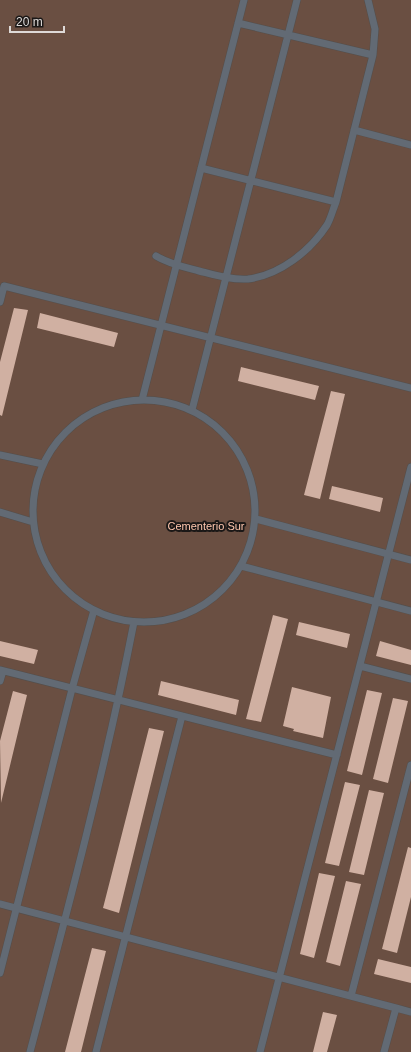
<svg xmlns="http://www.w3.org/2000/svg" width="411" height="1052" viewBox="0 0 411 1052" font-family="Helvetica,sans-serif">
<rect width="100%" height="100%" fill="#36302d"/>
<path fill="#6a4f42" d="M 0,0 L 411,0 L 411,1052 L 0,1052 Z"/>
<path fill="#d0b0a2" d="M 14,308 L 28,310 L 2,416 L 0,415 L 0,362 Z
M 40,313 L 118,333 L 114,347 L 37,328 Z
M 241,367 L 319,386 L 315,400 L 238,381 Z
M 331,391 L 345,394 L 320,499 L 304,495 Z
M 332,486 L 383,498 L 380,512 L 329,499 Z
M 273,615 L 288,619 L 261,722 L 246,719 Z
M 299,622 L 350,634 L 347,648 L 296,635 Z
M 0,641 L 38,650 L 34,664 L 0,656 Z
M 380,641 L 411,650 L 411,665 L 376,656 Z
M 161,681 L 239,700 L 236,715 L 158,695 Z
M 292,687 L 331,697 L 323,738 L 293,731 L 294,729 L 283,726 Z
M 367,690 L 382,693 L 362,775 L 347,771 Z
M 13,691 L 27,695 L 1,803 L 0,741 Z
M 393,698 L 408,701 L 388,783 L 373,779 Z
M 149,728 L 164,731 L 119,913 L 103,908 Z
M 345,782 L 360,785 L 339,866 L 325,863 Z
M 369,790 L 384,793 L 364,875 L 349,872 Z
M 408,847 L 411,848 L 411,897 L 397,953 L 382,949 Z
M 319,873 L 335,876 L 314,958 L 300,954 Z
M 346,881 L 361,884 L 340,966 L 326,962 Z
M 92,948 L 106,951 L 81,1052 L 65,1052 Z
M 378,959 L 411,967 L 411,983 L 374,974 Z
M 323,1012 L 337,1015 L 327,1052 L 313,1052 Z"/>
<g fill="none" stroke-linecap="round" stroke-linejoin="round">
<defs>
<path id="service" d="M 238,23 L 373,55
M 354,130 L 411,145
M 201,168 L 336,202
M 156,256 C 169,264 184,267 199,271 C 215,275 231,280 248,279 C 280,275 310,251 327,225 C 331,218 333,209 336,202 L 373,55 L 375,29 L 368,0
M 0,302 L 4,286 L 411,388
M33 511a111 111 0 1 1 222 0a111 111 0 1 1-222 0Z
M 142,400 L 244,0
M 192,410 L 297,0
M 0,455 L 43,464
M 0,512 L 33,522
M 256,519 L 411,560
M 241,566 L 411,611
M 360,666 L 411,679
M 0,670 L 337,755
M 0,681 L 3,671
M 0,904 L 396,1008
M 0,973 L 72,689 L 94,610
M 351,996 L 411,765
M 30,1052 C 68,909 106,766 134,622
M 96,1052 L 182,716
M 260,1052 L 411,467
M 384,1052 L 396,1008 L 411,1012"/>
</defs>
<use href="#service" stroke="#544f4c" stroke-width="8"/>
<use href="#service" stroke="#626a74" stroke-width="7"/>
</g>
<g text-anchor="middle" stroke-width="4" stroke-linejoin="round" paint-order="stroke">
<g font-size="11" fill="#ffc7ae" stroke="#1b1817">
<text x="206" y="530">Cementerio Sur</text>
</g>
</g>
<path d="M10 26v6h54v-6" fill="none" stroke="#dedad8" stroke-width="2"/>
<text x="16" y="26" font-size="12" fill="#dedad8" stroke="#1b1817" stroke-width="3" paint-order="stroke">20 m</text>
</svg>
